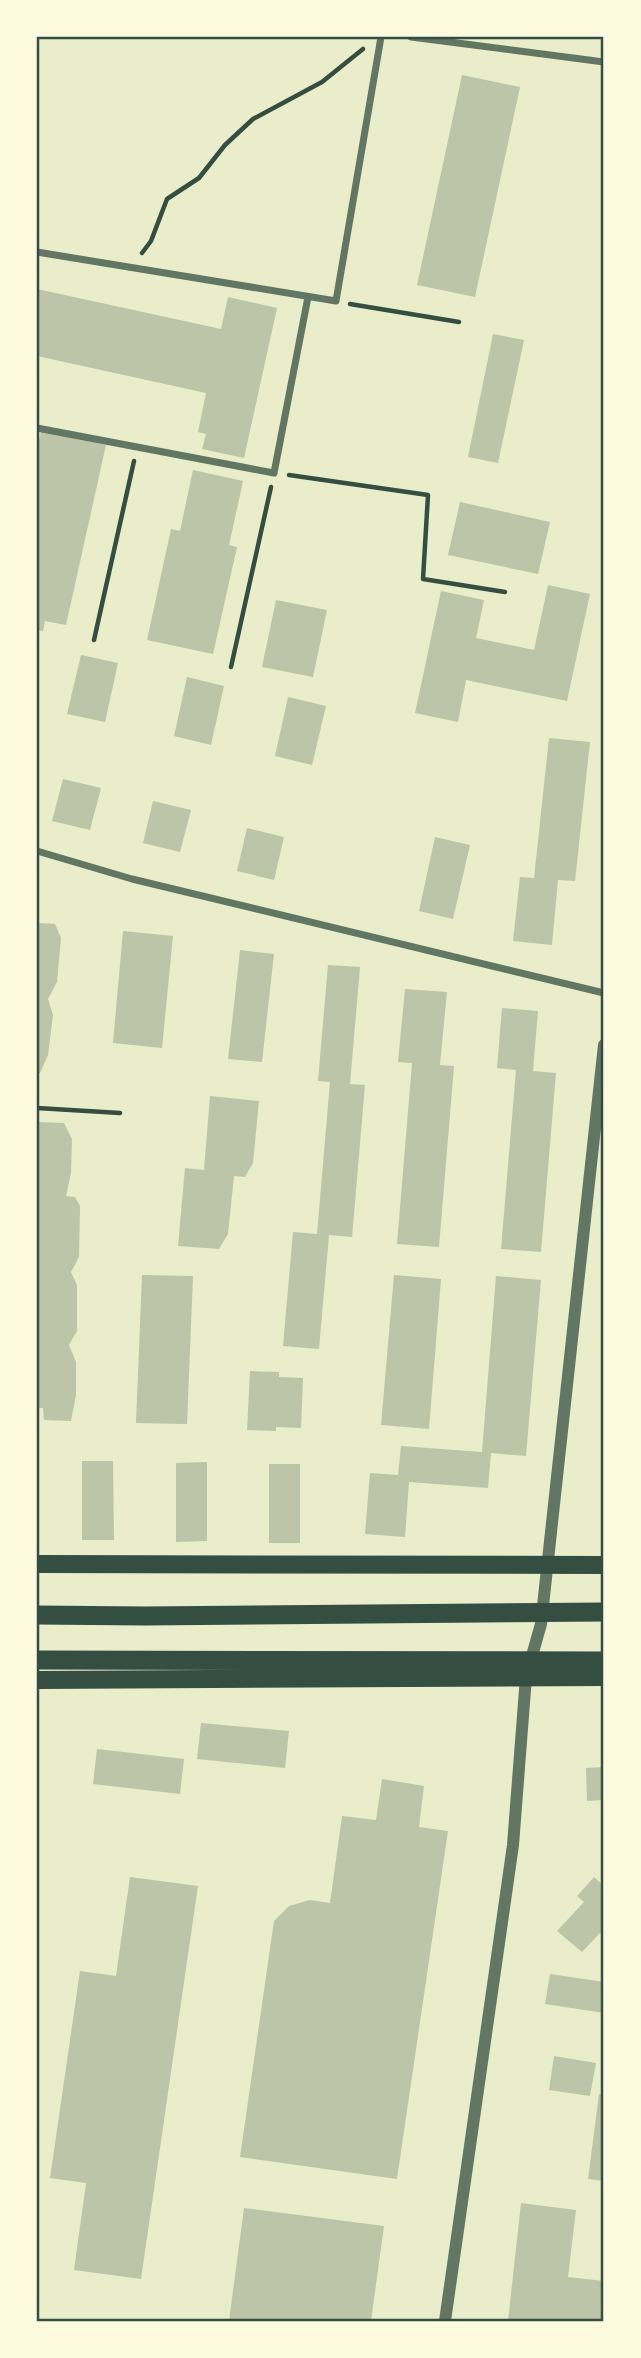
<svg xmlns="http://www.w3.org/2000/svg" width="641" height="2358" viewBox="0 0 641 2358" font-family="Roboto,sans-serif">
<rect width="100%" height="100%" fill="#e9edc9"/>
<path fill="#bcc5a7" d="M 462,75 L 520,87 L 475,297 L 417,285 Z
M 37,289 L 221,329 L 228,297 L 277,308 L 244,458 L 202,449 L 206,434 L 198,432 L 206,393 L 37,356 Z
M 493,334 L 524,340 L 498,463 L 468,457 Z
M 41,431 L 106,445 L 66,625 L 45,621 L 43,631 L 37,630 L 37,452 Z
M 193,470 L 243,481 L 229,545 L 237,547 L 213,654 L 147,640 L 171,529 L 180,531 Z
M 460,502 L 550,522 L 538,574 L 448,555 Z
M 548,585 L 590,594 L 567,701 L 466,680 L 458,722 L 415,713 L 441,591 L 484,600 L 476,638 L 534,650 Z
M 276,600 L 327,610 L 313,677 L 262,667 Z
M 81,655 L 118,663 L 105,722 L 67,714 Z
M 187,677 L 224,686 L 211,745 L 174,736 Z
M 288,697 L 326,706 L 312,765 L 275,756 Z
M 549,738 L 590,742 L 575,881 L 558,880 L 552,945 L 513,941 L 520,877 L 534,878 Z
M 63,779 L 101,788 L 90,830 L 52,821 Z
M 153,801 L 191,810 L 180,852 L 143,843 Z
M 247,828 L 284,837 L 274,880 L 237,871 Z
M 435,837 L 470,845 L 453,919 L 419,911 Z
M 37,923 L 55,924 L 61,938 L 57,982 L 48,999 L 53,1015 L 48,1055 L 40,1073 L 37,1073 Z
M 123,931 L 173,936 L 162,1048 L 113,1043 Z
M 240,950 L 274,954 L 262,1062 L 228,1059 Z
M 328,965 L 360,967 L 350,1084 L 365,1085 L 352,1237 L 329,1235 L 319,1349 L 283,1346 L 293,1232 L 317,1234 L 330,1082 L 318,1081 Z
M 405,989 L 447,992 L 440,1065 L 454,1066 L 439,1247 L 397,1244 L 412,1063 L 398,1062 Z
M 502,1008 L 538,1011 L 533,1071 L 556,1073 L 541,1252 L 501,1249 L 516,1070 L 497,1068 Z
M 210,1096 L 259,1101 L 253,1163 L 245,1177 L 234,1176 L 228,1234 L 219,1249 L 178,1246 L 185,1168 L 204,1170 Z
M 37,1122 L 64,1123 L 72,1139 L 71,1173 L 66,1196 L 75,1197 L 80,1206 L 79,1257 L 71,1272 L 77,1285 L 77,1331 L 69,1345 L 76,1362 L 76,1395 L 71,1421 L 44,1420 L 43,1408 L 37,1408 Z
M 142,1275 L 193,1276 L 187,1424 L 136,1423 Z
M 394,1275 L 441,1279 L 429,1429 L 381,1425 Z
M 496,1276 L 541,1280 L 526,1456 L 491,1453 L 488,1488 L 409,1482 L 405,1537 L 365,1534 L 370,1473 L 398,1475 L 401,1446 L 482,1452 Z
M 250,1371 L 279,1372 L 279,1377 L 303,1378 L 301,1428 L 276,1427 L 276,1431 L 247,1430 Z
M 82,1461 L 113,1461 L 114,1540 L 82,1540 Z
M 207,1462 L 207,1541 L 176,1542 L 176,1463 Z
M 269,1464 L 300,1464 L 300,1543 L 269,1543 Z
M 201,1723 L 289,1731 L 285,1768 L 197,1759 Z
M 97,1749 L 184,1759 L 180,1794 L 93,1784 Z
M 604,1767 L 604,1800 L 587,1801 L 586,1768 Z
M 382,1779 L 424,1786 L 419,1827 L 448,1831 L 397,2179 L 240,2157 L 274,1921 L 289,1906 L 310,1900 L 330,1903 L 342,1816 L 376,1820 Z
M 130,1877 L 198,1886 L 141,2279 L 74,2270 L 86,2183 L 50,2178 L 80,1971 L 116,1976 Z
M 594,1877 L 604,1886 L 604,1937 L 600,1933 L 582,1952 L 557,1931 L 584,1902 L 577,1896 Z
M 550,1974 L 604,1982 L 604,2013 L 545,2004 Z
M 554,2056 L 596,2063 L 590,2096 L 549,2090 Z
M 599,2094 L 604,2094 L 604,2181 L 588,2179 Z
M 521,2203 L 576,2210 L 568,2277 L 604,2281 L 604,2321 L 508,2321 Z
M 244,2208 L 384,2226 L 371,2321 L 229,2321 Z"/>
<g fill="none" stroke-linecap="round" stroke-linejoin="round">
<path stroke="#344e41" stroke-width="4.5" d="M 142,253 L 151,241 L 167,199 L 199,178 L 225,145 L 253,119 L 322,82 L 363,49
M 350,304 L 459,322
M 289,475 L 428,495 L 423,579 L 505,592
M 94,640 L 134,461
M 231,667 L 271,487
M 37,1108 L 120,1113"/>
<path stroke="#617663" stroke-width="7" d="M 411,37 L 604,62
M 37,252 L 336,301 L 381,37
M 37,428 L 274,473 L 308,297
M 37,851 L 132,879 L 604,993"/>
<path stroke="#617663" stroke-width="12" d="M 445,2321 L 513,1845 L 526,1677 L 541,1624 L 604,1045"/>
<path stroke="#344e41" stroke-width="18" d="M 37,1564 L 604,1565
M 37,1680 L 604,1677"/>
<path stroke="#344e41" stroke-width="19" d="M 37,1615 L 145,1616 L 604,1612
M 37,1660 L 604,1661"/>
</g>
<rect width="641" height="2358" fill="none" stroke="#fefae0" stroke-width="77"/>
<rect x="38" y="38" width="564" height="2282" fill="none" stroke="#344e41" stroke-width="2.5"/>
</svg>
